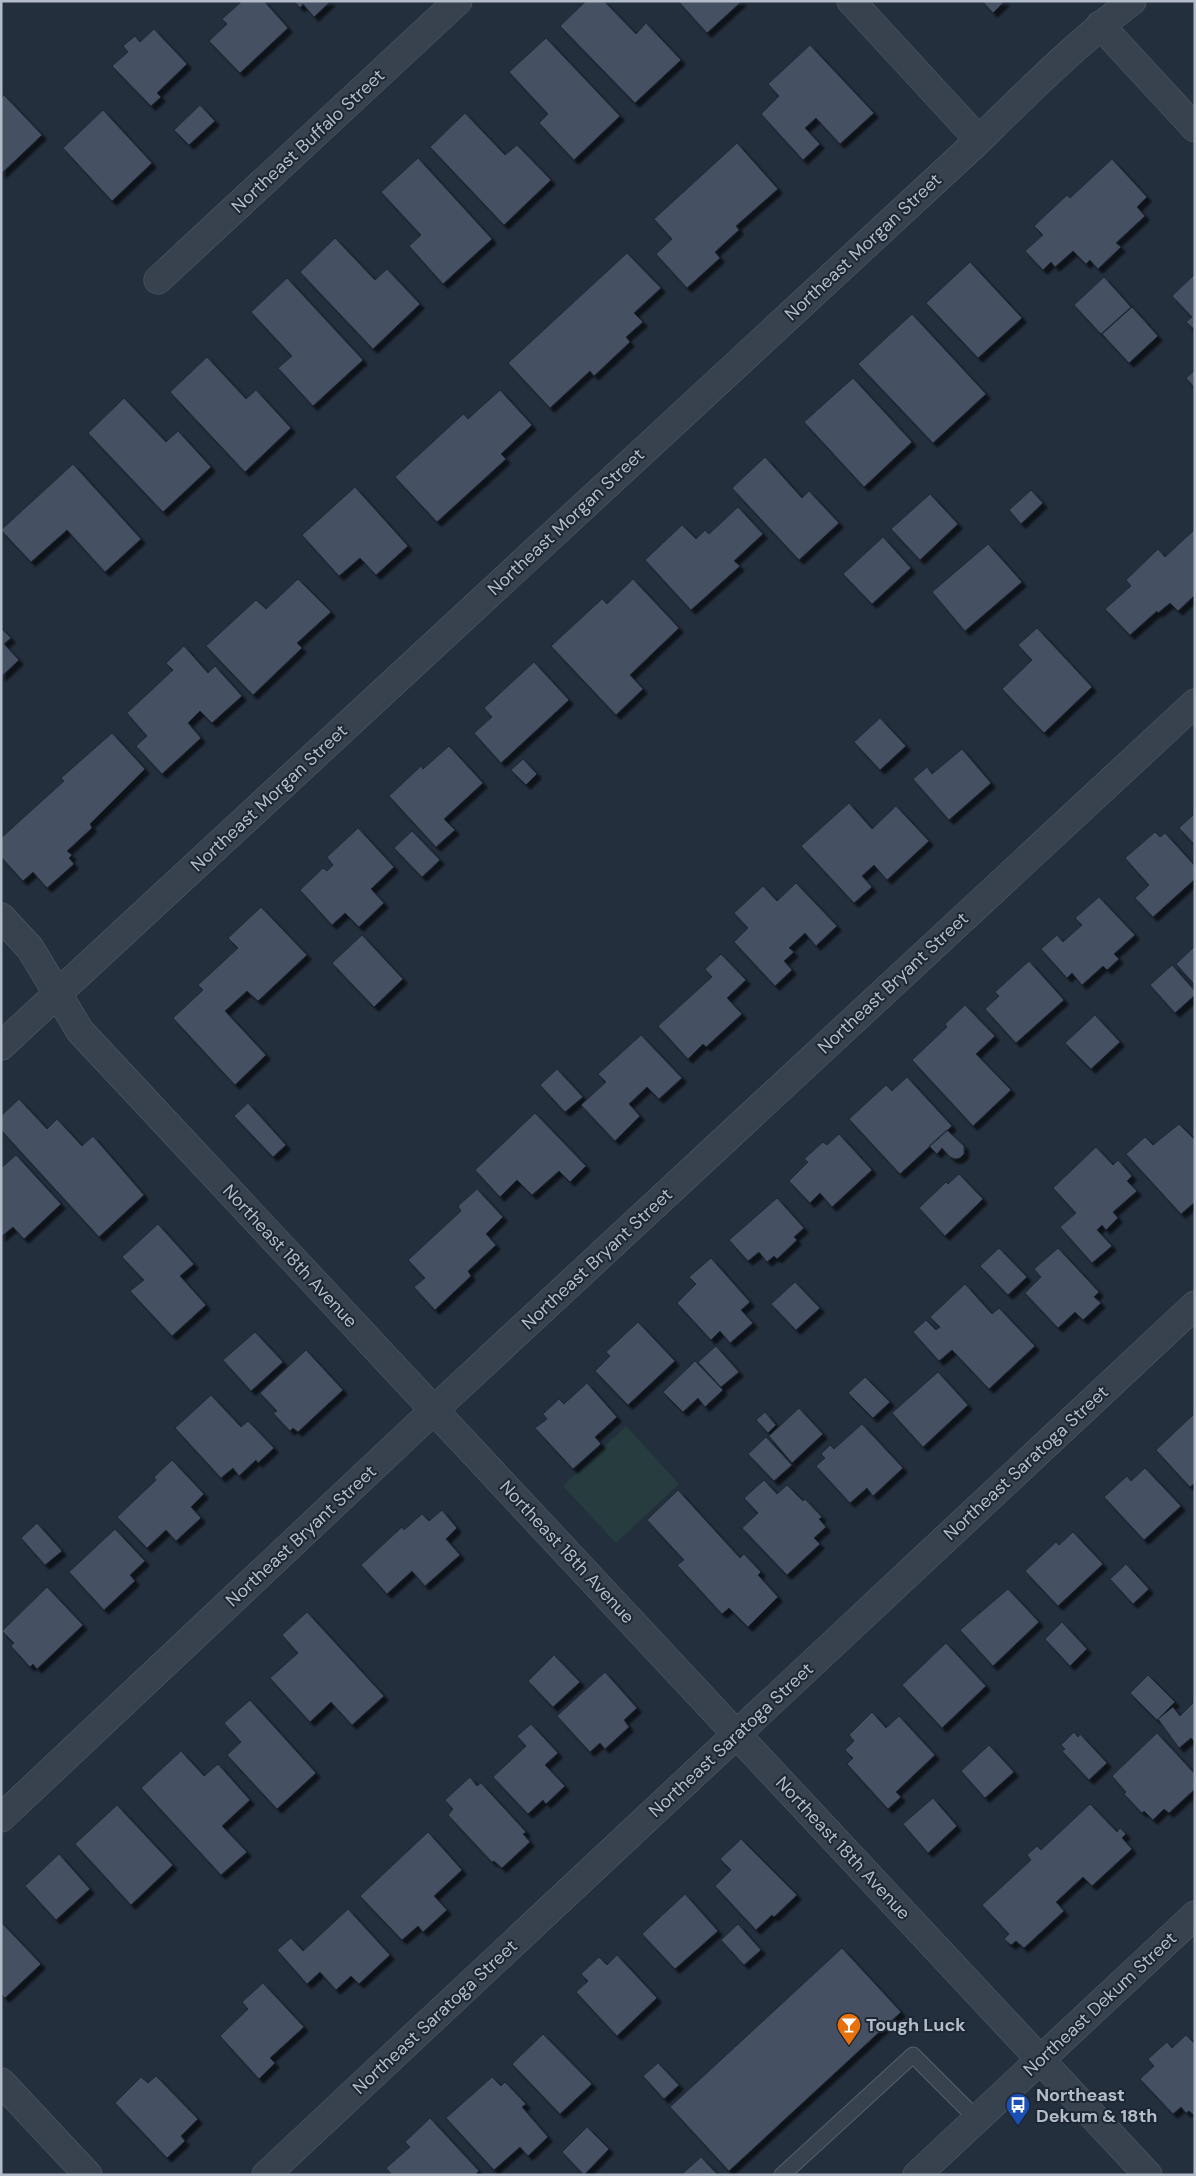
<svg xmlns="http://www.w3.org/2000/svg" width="1196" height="2176" viewBox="0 0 1196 2176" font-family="'DM Sans',sans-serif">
<defs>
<filter id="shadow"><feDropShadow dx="4.5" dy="4.5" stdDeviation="1" flood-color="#0009"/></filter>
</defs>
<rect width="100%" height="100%" fill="#242f3e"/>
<path fill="#263c3f" d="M 626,1426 L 679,1484 L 616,1543 L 563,1486 Z"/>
<path fill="#455162" stroke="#1f2835" filter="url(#shadow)" d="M 242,1 L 264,1 L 288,28 L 240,73 L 209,41 L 227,24 L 222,19 Z
M 294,1 L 331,1 L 314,17 L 303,4 L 300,8 Z
M 586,1 L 604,1 L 636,34 L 646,23 L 681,60 L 635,103 L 560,26 Z
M 678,1 L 742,1 L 707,33 Z
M 982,1 L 1005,1 L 993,13 Z
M 154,29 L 187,64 L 157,93 L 161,97 L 151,106 L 112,66 L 128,52 L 123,46 L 135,36 L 140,42 Z
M 546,38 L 620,116 L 574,160 L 539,123 L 548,114 L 509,72 Z
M 810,45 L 874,113 L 840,144 L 816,118 L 805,128 L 820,144 L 803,160 L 761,114 L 779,96 L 768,84 Z
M 4,95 L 42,135 L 1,174 L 1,98 Z
M 200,105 L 215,121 L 189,145 L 174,130 Z
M 103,110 L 152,163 L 112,201 L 63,148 Z
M 465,113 L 505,155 L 517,145 L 551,180 L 504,225 L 430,147 Z
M 737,143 L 778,189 L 736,226 L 739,230 L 715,252 L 720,258 L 687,288 L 656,254 L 672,239 L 654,219 Z
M 418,158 L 492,239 L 443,284 L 409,246 L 421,235 L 381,192 Z
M 1112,159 L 1147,197 L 1137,207 L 1145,216 L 1116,243 L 1121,247 L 1098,269 L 1090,260 L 1086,264 L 1073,251 L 1055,267 L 1051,262 L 1043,270 L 1025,251 L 1043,235 L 1034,226 L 1067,195 L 1070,198 Z
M 335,238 L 375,280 L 387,269 L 420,304 L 373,349 L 300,272 Z
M 627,253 L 661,288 L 634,313 L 643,322 L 626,337 L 630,342 L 594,376 L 590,371 L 550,408 L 508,363 Z
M 970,262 L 1022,318 L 978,358 L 926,303 Z
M 1195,274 L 1195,330 L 1186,322 L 1192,317 L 1172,296 Z
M 1104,277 L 1131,307 L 1101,334 L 1074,305 Z
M 287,278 L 363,360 L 313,406 L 278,368 L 292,356 L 251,312 Z
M 1132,307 L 1158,336 L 1129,363 L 1102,334 Z
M 912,314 L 986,394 L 933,443 L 858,364 Z
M 207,357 L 246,399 L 256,390 L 291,428 L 245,472 L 170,392 Z
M 1195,370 L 1195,388 L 1186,378 Z
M 853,378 L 912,442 L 864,487 L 804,422 Z
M 500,390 L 532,425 L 501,454 L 506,459 L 437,522 L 395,477 L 461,416 L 464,414 L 468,419 Z
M 124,398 L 166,442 L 178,431 L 211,467 L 163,512 L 88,433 Z
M 765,457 L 802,498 L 809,491 L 839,523 L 799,560 L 732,488 Z
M 73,464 L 141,539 L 105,572 L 67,530 L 31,562 L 1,530 Z
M 355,487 L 408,546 L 376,575 L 360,558 L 339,576 L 302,535 Z
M 1031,490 L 1043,503 L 1021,524 L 1009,510 Z
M 930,494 L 958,524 L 920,560 L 891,529 Z
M 738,507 L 763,534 L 734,561 L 740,566 L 691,610 L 645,560 L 682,525 L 696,539 L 705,530 L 709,534 Z
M 1195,529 L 1195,595 L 1178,611 L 1170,603 L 1158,613 L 1157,611 L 1130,635 L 1105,609 L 1131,586 L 1126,580 L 1158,549 L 1165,557 Z
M 883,537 L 911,568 L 872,604 L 843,574 Z
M 988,544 L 1022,582 L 965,631 L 932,592 Z
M 298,579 L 331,612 L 297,643 L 302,648 L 253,695 L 206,646 L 256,600 L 266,609 Z
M 633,579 L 679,628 L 630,675 L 643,689 L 616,715 L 551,646 L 602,599 L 607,604 Z
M 1,628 L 11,638 L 4,644 L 19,660 L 1,677 Z
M 1037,628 L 1092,687 L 1044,733 L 1002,689 L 1032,660 L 1018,645 Z
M 184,646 L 208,673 L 215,666 L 242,696 L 212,723 L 200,711 L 188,723 L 201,738 L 162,774 L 136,746 L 147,736 L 127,713 L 173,670 L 166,663 Z
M 534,662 L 569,700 L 501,763 L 474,733 L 492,717 L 484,708 Z
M 880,718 L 906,746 L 880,770 L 854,742 Z
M 112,733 L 145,769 L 90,824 L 92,828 L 67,851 L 72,855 L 69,858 L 74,864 L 47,888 L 33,872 L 23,881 L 1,857 L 1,838 L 64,781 L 61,778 Z
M 449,746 L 483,783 L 444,819 L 455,830 L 436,847 L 389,796 L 421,766 L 423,769 Z
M 962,749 L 991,783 L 949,820 L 913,779 L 927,767 L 932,774 Z
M 523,759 L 537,774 L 526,785 L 511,770 Z
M 849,803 L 872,829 L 896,806 L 929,841 L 887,880 L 874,865 L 862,876 L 872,887 L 854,903 L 801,846 Z
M 1195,813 L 1195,845 L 1179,828 Z
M 358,828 L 394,867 L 371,889 L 384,903 L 359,927 L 345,913 L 332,925 L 300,890 L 323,868 L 327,871 L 333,865 L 327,857 Z
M 412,831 L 440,860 L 422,877 L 394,848 Z
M 1155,832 L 1160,837 L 1165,833 L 1195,866 L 1195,879 L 1153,917 L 1135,898 L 1149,885 L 1125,858 Z
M 796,883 L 837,926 L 816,946 L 805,933 L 789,948 L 794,952 L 784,961 L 792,970 L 775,986 L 734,942 L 748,928 L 734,913 L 763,886 L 777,901 Z
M 1099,897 L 1135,935 L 1114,954 L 1119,959 L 1107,970 L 1103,966 L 1082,985 L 1072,973 L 1067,978 L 1041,949 L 1057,935 L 1063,942 L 1082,925 L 1075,918 Z
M 261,907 L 307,955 L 258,1001 L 247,991 L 225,1011 L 266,1055 L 235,1085 L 173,1018 L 203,990 L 198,985 L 238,948 L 228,938 Z
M 362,935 L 403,979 L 374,1007 L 332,963 Z
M 1195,946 L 1195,985 L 1176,964 Z
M 721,954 L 746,980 L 727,998 L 742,1014 L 706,1047 L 703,1044 L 688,1059 L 658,1026 L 712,977 L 705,969 Z
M 1029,961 L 1064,1000 L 1016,1043 L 985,1009 L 999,996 L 995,992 Z
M 1172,965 L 1195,991 L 1195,995 L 1175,1013 L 1150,985 Z
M 965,1005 L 995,1036 L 976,1054 L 1011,1090 L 973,1126 L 912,1060 L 947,1027 L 945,1024 Z
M 1095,1015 L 1120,1042 L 1091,1069 L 1065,1043 Z
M 641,1035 L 682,1078 L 659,1099 L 647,1087 L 629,1104 L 640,1116 L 615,1141 L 581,1105 L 606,1082 L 598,1074 Z
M 557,1069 L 583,1097 L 565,1112 L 540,1085 Z
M 907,1077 L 952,1126 L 900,1174 L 849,1119 L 886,1085 L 892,1091 Z
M 19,1099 L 47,1129 L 57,1119 L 82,1146 L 93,1136 L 144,1195 L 99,1237 L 1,1130 L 1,1116 Z
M 248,1103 L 286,1145 L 273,1157 L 234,1116 Z
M 535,1113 L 586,1166 L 570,1182 L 559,1171 L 532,1195 L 517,1180 L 500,1197 L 475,1170 Z
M 1179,1124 L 1195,1140 L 1195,1202 L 1181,1214 L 1126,1154 L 1145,1137 L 1153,1145 Z
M 947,1130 L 964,1146 L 964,1154 L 960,1158 L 955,1159 L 950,1157 L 942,1148 L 937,1154 L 929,1146 Z
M 839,1134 L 872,1170 L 832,1207 L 820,1193 L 810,1203 L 789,1181 L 808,1162 L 804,1159 L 823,1142 L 827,1145 Z
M 1096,1147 L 1113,1165 L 1118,1160 L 1132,1176 L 1127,1181 L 1137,1191 L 1113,1212 L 1118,1218 L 1106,1230 L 1102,1225 L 1097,1230 L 1112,1246 L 1092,1263 L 1060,1227 L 1076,1213 L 1053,1188 Z
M 16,1155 L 61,1204 L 24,1239 L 13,1227 L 1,1237 L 1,1168 Z
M 959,1174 L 983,1199 L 945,1236 L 919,1208 L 946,1182 L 948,1184 Z
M 477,1189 L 503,1217 L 486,1234 L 496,1245 L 468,1271 L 471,1276 L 435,1310 L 414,1287 L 425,1278 L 408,1260 L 461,1211 L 458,1206 Z
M 777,1198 L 804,1228 L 794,1237 L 797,1240 L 777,1259 L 774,1256 L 767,1262 L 759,1252 L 748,1261 L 729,1240 Z
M 158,1224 L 194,1264 L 180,1276 L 206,1305 L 172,1336 L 130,1291 L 144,1280 L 122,1257 Z
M 999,1248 L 1027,1277 L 1008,1295 L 980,1266 Z
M 1058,1248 L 1099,1292 L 1094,1297 L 1101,1303 L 1083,1320 L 1075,1312 L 1058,1328 L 1025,1293 L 1041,1277 L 1034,1269 Z
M 711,1258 L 750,1302 L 741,1310 L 753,1323 L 730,1343 L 720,1331 L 711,1340 L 677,1303 L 696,1284 L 689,1277 Z
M 795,1282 L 820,1308 L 796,1330 L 771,1304 Z
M 965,1284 L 992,1314 L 999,1308 L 1035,1346 L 989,1389 L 952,1350 L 939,1361 L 913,1332 L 926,1320 L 936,1330 L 940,1327 L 930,1317 Z
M 638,1322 L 675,1361 L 628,1405 L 595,1371 L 610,1356 L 606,1352 Z
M 255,1332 L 283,1362 L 251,1391 L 223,1360 Z
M 716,1346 L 739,1372 L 721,1387 L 698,1362 Z
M 306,1350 L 343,1390 L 298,1432 L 293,1428 L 290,1431 L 273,1413 L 277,1411 L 260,1393 Z
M 695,1361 L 723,1390 L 705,1407 L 698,1398 L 683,1412 L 663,1392 Z
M 938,1372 L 968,1405 L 923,1447 L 892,1413 Z
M 865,1377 L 890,1402 L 873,1418 L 848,1393 Z
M 587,1383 L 617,1417 L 595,1437 L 601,1444 L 573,1469 L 535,1428 L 547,1419 L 543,1414 L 559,1399 L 564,1404 Z
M 211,1395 L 241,1427 L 248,1421 L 274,1448 L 258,1463 L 256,1460 L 239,1476 L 233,1468 L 221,1478 L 175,1428 Z
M 799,1408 L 823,1434 L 792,1463 L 769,1436 Z
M 765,1412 L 776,1425 L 768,1433 L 756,1420 Z
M 1195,1413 L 1195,1483 L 1190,1487 L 1156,1450 Z
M 862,1424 L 903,1468 L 873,1496 L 867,1488 L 850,1503 L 816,1466 L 825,1458 L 821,1454 L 830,1445 L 834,1449 Z
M 766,1437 L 792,1465 L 774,1481 L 748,1454 Z
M 172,1460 L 204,1494 L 191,1507 L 201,1518 L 176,1541 L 166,1530 L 147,1548 L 117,1517 L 156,1480 L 154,1477 Z
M 1145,1468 L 1181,1506 L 1144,1540 L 1104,1497 L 1127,1476 L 1131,1481 Z
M 764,1480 L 777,1494 L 787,1485 L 803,1501 L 805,1499 L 822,1517 L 819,1519 L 826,1527 L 814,1538 L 820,1544 L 787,1575 L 742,1528 L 758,1513 L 744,1498 Z
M 678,1490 L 740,1558 L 744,1554 L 761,1572 L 758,1575 L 778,1597 L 748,1627 L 729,1608 L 722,1614 L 677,1565 L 684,1560 L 647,1520 Z
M 442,1510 L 457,1528 L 446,1539 L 460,1555 L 425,1586 L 412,1571 L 387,1594 L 361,1565 L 402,1527 L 404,1530 L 422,1514 L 429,1521 Z
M 37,1523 L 62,1551 L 45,1565 L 21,1538 Z
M 115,1529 L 145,1561 L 130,1575 L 135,1581 L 104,1610 L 69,1572 Z
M 1073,1532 L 1103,1564 L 1058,1606 L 1025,1571 L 1056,1542 L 1059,1545 Z
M 1126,1564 L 1149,1589 L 1133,1604 L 1110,1579 Z
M 47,1587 L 83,1625 L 37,1669 L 33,1664 L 30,1667 L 11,1646 L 14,1643 L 2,1631 Z
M 1008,1589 L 1039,1622 L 993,1666 L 960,1630 Z
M 307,1612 L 384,1696 L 352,1725 L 331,1702 L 310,1722 L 270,1678 L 298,1653 L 282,1635 Z
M 1062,1622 L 1087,1649 L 1070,1666 L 1045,1639 Z
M 946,1643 L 986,1686 L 942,1728 L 902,1685 Z
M 554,1655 L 580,1682 L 553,1707 L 528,1681 Z
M 605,1672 L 637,1708 L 624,1720 L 629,1727 L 605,1749 L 600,1743 L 590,1752 L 557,1716 Z
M 1148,1675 L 1175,1702 L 1157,1720 L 1130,1693 Z
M 250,1700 L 316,1773 L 277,1809 L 227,1755 L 241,1742 L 224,1723 Z
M 1195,1701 L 1195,1742 L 1191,1738 L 1179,1748 L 1158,1719 L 1173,1707 L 1180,1716 Z
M 872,1712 L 886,1728 L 899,1716 L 935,1755 L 896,1792 L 901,1797 L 888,1809 L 847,1764 L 853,1758 L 845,1750 L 854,1741 L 849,1735 Z
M 531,1724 L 558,1753 L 545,1765 L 565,1786 L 546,1804 L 543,1800 L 528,1814 L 493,1777 L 526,1746 L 517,1736 Z
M 1074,1732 L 1078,1737 L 1080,1734 L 1107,1763 L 1089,1780 L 1062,1751 L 1065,1749 L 1061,1745 Z
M 1157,1733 L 1195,1774 L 1195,1789 L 1169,1813 L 1164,1809 L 1153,1820 L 1144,1811 L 1142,1813 L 1124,1794 L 1126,1792 L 1112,1776 Z
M 989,1745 L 1014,1772 L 985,1798 L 961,1771 Z
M 181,1751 L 204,1776 L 218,1764 L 250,1800 L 222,1826 L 247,1852 L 221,1875 L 141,1788 Z
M 470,1777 L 477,1786 L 481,1783 L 526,1832 L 523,1834 L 530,1842 L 502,1868 L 494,1861 L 492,1862 L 448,1815 L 453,1809 L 445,1800 Z
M 933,1798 L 957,1826 L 928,1853 L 903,1824 Z
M 1090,1804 L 1117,1832 L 1120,1828 L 1126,1834 L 1122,1838 L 1132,1849 L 1092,1886 L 1083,1877 L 1056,1902 L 1064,1911 L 1024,1948 L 1016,1941 L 1011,1945 L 1004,1939 L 1009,1934 L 982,1905 L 1031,1860 L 1027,1855 L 1037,1846 L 1041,1850 Z
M 117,1805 L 173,1865 L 131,1905 L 75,1844 Z
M 428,1832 L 462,1870 L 434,1896 L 447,1910 L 423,1932 L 418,1926 L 402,1940 L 360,1896 Z
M 741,1839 L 797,1895 L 774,1917 L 772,1915 L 756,1930 L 715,1886 L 731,1870 L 720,1859 Z
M 59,1854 L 90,1889 L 56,1920 L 25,1886 Z
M 685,1894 L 718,1931 L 675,1969 L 642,1934 Z
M 348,1909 L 390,1955 L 359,1984 L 351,1976 L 336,1990 L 320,1972 L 307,1984 L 277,1950 L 291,1938 L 303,1951 Z
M 1,1922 L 41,1964 L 5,1998 L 1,1994 Z
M 738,1924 L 761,1950 L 744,1965 L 721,1940 Z
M 842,1948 L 901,2012 L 729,2171 L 670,2107 Z
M 617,1955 L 657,1998 L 617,2036 L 576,1992 L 588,1981 L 581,1974 L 599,1957 L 607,1965 Z
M 263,1983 L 304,2027 L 270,2058 L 275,2063 L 259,2079 L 220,2036 L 248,2009 L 242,2002 Z
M 543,2034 L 592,2084 L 560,2114 L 512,2064 Z
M 1186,2035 L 1195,2044 L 1195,2116 L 1189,2111 L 1186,2113 L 1181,2107 L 1173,2114 L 1140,2079 L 1154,2066 L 1148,2059 L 1167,2042 L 1172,2048 Z
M 658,2063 L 679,2085 L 664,2099 L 643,2076 Z
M 156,2076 L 198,2119 L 181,2136 L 185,2141 L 167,2158 L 115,2103 L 141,2077 L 148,2083 Z
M 492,2077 L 501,2086 L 505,2082 L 526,2104 L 522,2107 L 548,2137 L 528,2156 L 520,2147 L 494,2170 L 446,2118 Z
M 430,2118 L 479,2171 L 475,2175 L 392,2175 L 386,2168 L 410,2147 L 405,2142 Z
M 587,2127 L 609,2149 L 584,2175 L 562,2152 Z
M 701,2157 L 718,2175 L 681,2175 Z"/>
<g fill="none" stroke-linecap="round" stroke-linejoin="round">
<defs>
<path id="service" d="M 782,2175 L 913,2055 L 977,2119"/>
<path id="minor" d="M 851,1 L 979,140
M 1100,25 L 1195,128
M 158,280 L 458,1
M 1,917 L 30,948 L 80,1031 L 1148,2175
M 1,1046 L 979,140 C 1028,92 1077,43 1132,1
M 1,1818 L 434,1410 L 1195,703
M 1,2082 L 88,2175
M 266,2175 L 1195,1305"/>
<path id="tertiary" d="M 917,2175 L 1195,1915"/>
</defs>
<use href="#service" stroke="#565f6c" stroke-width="17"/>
<use href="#minor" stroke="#565f6c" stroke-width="29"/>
<use href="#tertiary" stroke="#565f6c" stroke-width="29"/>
<use href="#service" stroke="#38414e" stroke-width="15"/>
<use href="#minor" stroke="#38414e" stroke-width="28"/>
<use href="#tertiary" stroke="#38414e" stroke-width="28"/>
</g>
<defs>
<symbol id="bar-pin" viewBox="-11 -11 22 30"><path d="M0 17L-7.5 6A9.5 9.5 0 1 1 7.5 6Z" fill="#e8710a" stroke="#1d2633"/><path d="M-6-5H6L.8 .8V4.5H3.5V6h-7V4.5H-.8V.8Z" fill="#fff"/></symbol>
<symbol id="bus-pin" viewBox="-11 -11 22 30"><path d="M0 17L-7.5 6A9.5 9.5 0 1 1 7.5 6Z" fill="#1a4fb4" stroke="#1d2633"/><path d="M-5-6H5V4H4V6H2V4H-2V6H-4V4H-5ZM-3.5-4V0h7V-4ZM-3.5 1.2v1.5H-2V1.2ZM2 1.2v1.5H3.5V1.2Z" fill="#fff"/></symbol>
</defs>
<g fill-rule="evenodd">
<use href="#bar-pin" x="835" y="2011" width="28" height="38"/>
<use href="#bus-pin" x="1004" y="2091" width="28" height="38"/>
</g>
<g text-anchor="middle" stroke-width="4" stroke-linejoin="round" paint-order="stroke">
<g font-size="18" fill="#b4bcc9" stroke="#1d2633">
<text transform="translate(308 141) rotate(-43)" y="6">Northeast Buffalo Street</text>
<text transform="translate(863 247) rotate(-43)" y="6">Northeast Morgan Street</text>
<text transform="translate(566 522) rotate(-43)" y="6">Northeast Morgan Street</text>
<text transform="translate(269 798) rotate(-43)" y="6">Northeast Morgan Street</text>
<text transform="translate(893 983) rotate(-43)" y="6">Northeast Bryant Street</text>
<text transform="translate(290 1256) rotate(47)" y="6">Northeast 18th Avenue</text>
<text transform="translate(597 1259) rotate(-43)" y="6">Northeast Bryant Street</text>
<text transform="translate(1026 1463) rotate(-43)" y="6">Northeast Saratoga Street</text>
<text transform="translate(301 1536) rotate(-43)" y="6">Northeast Bryant Street</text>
<text transform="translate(567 1552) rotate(47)" y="6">Northeast 18th Avenue</text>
<text transform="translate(731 1740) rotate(-43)" y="6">Northeast Saratoga Street</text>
<text transform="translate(843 1848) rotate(47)" y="6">Northeast 18th Avenue</text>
<text transform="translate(1100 2004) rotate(-43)" y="6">Northeast Dekum Street</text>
<text transform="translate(435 2017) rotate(-43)" y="6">Northeast Saratoga Street</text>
</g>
<g font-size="18" font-weight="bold" fill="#b4bcc9" stroke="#1d2633" text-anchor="start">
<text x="866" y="2031">Tough Luck</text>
<text x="1036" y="2101">Northeast<tspan x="1036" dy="21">Dekum &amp; 18th</tspan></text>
</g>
</g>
<rect width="1196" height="2176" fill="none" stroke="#b4bcc9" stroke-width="5"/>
</svg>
